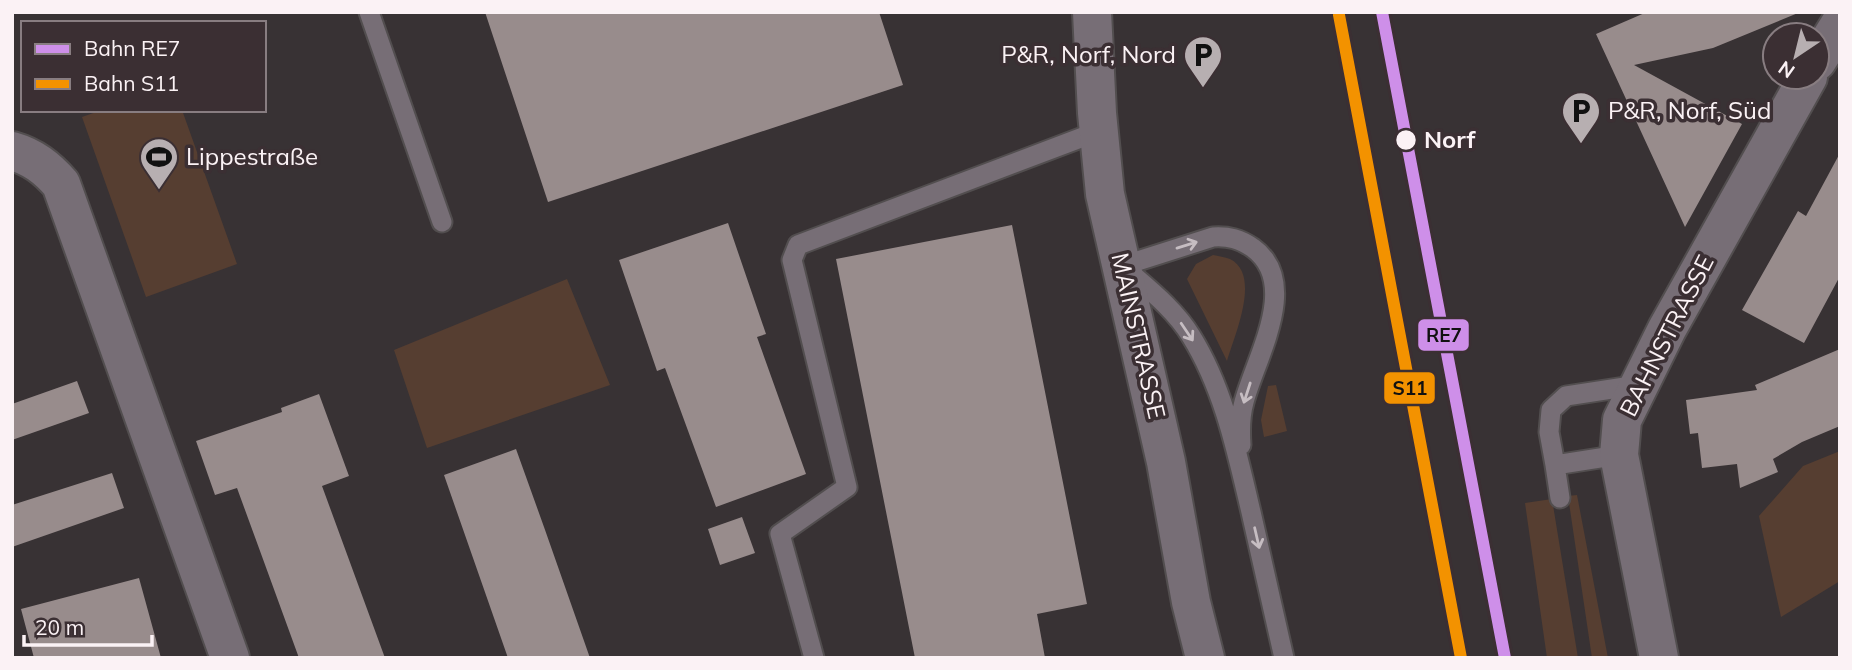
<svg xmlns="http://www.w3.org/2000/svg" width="1852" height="670" viewBox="0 0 1852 670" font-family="Mulish,sans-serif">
<rect width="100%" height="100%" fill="#383234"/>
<path fill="#563e31" d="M 102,110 L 182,110 L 237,264 L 146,297 L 82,117 Z
M 1213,255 C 1218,256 1225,257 1230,259 C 1262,275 1234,336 1227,361 L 1187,279 L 1196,264 Z
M 567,279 L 610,385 L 427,448 L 394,350 Z
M 1276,385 L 1287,431 L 1264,437 L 1261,420 L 1268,386 Z
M 1840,451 L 1840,581 L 1781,617 L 1759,516 L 1803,466 Z
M 1577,495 L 1608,658 L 1592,658 L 1568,496 Z
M 1552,499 L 1578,658 L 1547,658 L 1525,503 Z"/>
<path fill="#988c8c" d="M 485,12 L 879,12 L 903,85 L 548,202 Z
M 1647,12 L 1798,13 L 1713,48 L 1634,65 L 1742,124 L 1685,227 L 1596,34 Z
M 1840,153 L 1840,276 L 1804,343 L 1742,310 L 1798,211 L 1806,216 Z
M 728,223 L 766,334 L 757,337 L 806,474 L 716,507 L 665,368 L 657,371 L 619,260 Z
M 1012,225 L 1087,604 L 1037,614 L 1045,658 L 915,658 L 836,259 Z
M 1840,349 L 1840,426 L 1802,442 L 1773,459 L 1778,472 L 1740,488 L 1737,464 L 1702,468 L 1698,433 L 1690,434 L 1686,400 L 1757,390 L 1755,385 Z
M 77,381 L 89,413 L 12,440 L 12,404 Z
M 319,394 L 349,476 L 322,486 L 385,658 L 299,658 L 237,488 L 215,495 L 196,441 L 282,412 L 281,408 Z
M 516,449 L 544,527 L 590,658 L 508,658 L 444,475 Z
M 112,473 L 124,508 L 12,547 L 12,505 Z
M 742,517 L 755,553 L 720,565 L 708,529 Z
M 139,578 L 161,658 L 34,658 L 21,609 Z"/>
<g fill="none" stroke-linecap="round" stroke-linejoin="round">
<defs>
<path id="service" d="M 369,12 L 442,222
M 1122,266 L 1213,237 C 1229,236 1240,239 1253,248 C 1301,283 1256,357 1244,402 C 1240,416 1240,431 1241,445
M 1128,271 C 1151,291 1175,310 1191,336 C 1224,389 1237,453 1251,512 C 1262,561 1273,609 1284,658
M 1619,455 L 1555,465 L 1549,432 L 1551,410 L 1566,396 L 1638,385
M 1555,465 L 1560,498
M 814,658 L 780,534 L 847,487 L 792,260 L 798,245 L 1099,131"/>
<path id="minor" d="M 1817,61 L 1840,24
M 12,151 C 33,157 47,168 61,184 L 230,658
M 1659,658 L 1619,455 L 1622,420 L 1667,329 L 1808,77"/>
<path id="tertiary" d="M 1092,12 L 1097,113 L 1105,194 L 1166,462 L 1191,602 L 1205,658"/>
</defs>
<use href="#service" stroke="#524e4f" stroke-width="23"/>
<use href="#minor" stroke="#524e4f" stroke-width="42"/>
<use href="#tertiary" stroke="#524e4f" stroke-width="42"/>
<use href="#service" stroke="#776e76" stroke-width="19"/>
<use href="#minor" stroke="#776e76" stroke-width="38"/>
<use href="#tertiary" stroke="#776e76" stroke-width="38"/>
<defs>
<path id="rail-1" d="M 1382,12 L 1505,658"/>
<path id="rail-2" d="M 1339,15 L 1461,658"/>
</defs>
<use href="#rail-1" stroke="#3b2f33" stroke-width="18"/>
<use href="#rail-2" stroke="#3b2f33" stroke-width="18"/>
<use href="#rail-1" stroke="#ce8fe9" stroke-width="12"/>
<use href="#rail-2" stroke="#f39200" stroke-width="12"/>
</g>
<defs><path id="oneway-shaft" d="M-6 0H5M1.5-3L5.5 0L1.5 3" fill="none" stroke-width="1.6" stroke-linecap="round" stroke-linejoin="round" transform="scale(1.75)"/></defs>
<g stroke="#c6bdc2">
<use href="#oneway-shaft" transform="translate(1187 245) rotate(-17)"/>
<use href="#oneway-shaft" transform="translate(1187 332) rotate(56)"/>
<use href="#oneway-shaft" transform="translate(1247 393) rotate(108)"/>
<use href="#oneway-shaft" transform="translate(1257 538) rotate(77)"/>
</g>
<defs>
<symbol id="parking-pin" viewBox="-11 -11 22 30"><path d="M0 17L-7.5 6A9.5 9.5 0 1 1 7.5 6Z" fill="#b7afb1" stroke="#3b2f33"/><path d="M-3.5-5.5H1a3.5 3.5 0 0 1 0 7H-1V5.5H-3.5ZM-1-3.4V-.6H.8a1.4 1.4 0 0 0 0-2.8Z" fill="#111"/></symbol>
<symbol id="stadium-pin" viewBox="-11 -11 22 30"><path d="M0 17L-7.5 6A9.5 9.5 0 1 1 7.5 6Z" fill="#b7afb1" stroke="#3b2f33"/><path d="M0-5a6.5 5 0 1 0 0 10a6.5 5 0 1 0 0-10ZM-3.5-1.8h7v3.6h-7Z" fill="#111"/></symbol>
</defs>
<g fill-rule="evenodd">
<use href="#parking-pin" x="1181" y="33" width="44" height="60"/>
<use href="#parking-pin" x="1559" y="89" width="44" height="60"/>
<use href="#stadium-pin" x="137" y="135" width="44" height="60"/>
</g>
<circle fill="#fbf2f5" stroke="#3b2f33" stroke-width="2.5" cx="1406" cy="140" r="11"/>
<g text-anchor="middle" stroke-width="7" stroke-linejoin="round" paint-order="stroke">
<g font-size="24" fill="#fbf2f5" stroke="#3b2f33" text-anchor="start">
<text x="1176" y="63" text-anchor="end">P&amp;R, Norf, Nord</text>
<text x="1608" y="119">P&amp;R, Norf, Süd</text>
<text x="186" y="165">Lippestraße</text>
</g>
<g font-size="24" font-weight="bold" fill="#fbf2f5" stroke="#3b2f33" text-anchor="start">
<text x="1424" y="148">Norf</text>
</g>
<g font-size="24" fill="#fbf2f5" stroke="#3b2f33">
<text transform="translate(1138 336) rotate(77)" y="8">MAINSTRASSE</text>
<text transform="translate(1667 336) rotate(-63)" y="8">BAHNSTRASSE</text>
</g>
</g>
<g stroke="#3b2f33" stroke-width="2.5">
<rect x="1417" y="318" width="53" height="34" rx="7" fill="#ce8fe9"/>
<rect x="1383" y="371" width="53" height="34" rx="7" fill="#f39200"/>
</g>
<g font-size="19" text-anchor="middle" font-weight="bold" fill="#111">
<text x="1444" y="342">RE7</text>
<text x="1410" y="395">S11</text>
</g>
<rect width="1852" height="670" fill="none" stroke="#fbf2f5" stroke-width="28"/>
<rect x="21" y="21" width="245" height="91" fill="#3b2f33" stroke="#887d81" stroke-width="2"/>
<rect x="35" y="44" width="35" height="10" fill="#ce8fe9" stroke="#887d81" stroke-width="2"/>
<text x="84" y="56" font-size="21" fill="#fbf2f5">Bahn RE7</text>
<rect x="35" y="79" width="35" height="10" fill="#f39200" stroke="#887d81" stroke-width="2"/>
<text x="84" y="91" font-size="21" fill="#fbf2f5">Bahn S11</text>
<g transform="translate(1796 56) rotate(215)"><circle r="33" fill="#3b2f33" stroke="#887d81" stroke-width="2"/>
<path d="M0-5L12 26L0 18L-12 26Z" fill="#b7afb1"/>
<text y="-10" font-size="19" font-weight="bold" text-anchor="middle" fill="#fbf2f5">N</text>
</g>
<path d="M24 635v10h128v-10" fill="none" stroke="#fbf2f5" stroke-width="3.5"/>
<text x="35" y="635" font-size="21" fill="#fbf2f5" stroke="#3b2f33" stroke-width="5" paint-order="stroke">20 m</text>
</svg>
